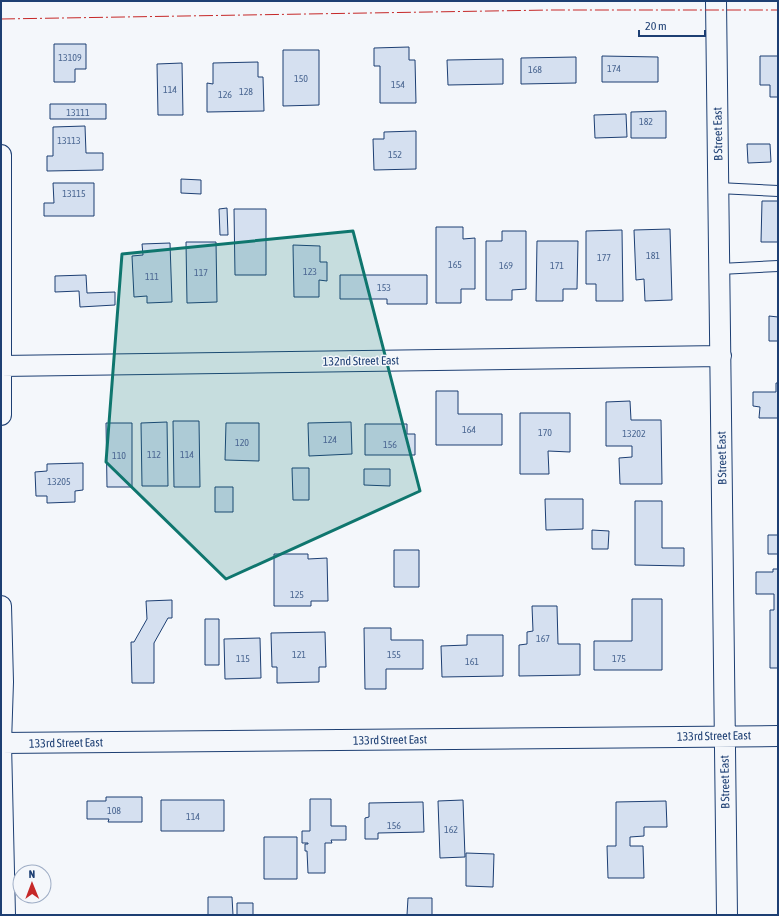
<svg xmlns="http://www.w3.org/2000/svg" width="779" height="916" viewBox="0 0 779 916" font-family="'Asap Condensed',sans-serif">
<rect width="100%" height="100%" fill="#f4f7fb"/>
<path fill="#d5e0f0" stroke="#1d3f73" d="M 54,44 L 86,44 L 86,69 L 75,69 L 75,82 L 54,82 Z
M 409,47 L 409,60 L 415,60 L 416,103 L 380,103 L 380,66 L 374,66 L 374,48 Z
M 283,50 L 319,50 L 319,105 L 283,106 Z
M 602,56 L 658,57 L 658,82 L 602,82 Z
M 760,56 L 778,56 L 778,97 L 770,97 L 770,85 L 760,85 Z
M 576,57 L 576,83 L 521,84 L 521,58 Z
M 503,59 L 503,84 L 448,85 L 447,60 Z
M 258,62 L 258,77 L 263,77 L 264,111 L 207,112 L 207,83 L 213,84 L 213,63 Z
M 182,63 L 183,115 L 158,115 L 157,64 Z
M 50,104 L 106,104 L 106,119 L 50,119 Z
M 666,111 L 666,138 L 631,138 L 631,112 Z
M 626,114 L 627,137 L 595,138 L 594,115 Z
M 85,126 L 86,153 L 103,153 L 103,170 L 47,171 L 47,156 L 53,156 L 53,127 Z
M 416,131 L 416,169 L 374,170 L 373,139 L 384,139 L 384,132 Z
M 747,144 L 770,144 L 771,162 L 748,163 Z
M 181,179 L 201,180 L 201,194 L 181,193 Z
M 53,183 L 94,183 L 94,216 L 44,216 L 44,203 L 54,203 Z
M 762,201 L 778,201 L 778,242 L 761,242 Z
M 227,208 L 228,235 L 220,235 L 219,209 Z
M 234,209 L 266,209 L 266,275 L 235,275 Z
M 436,227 L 463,227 L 463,239 L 475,238 L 475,289 L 461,289 L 461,303 L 436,303 Z
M 670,229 L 672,300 L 645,301 L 644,279 L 636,280 L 634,230 Z
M 622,230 L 623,301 L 596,301 L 596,284 L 586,284 L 586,231 Z
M 502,231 L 526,231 L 526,289 L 512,290 L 512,300 L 486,300 L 486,241 L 502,241 Z
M 537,241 L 578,241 L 577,289 L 563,289 L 563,301 L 536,301 Z
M 186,242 L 216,242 L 217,302 L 187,303 Z
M 170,243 L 172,302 L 147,303 L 147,296 L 134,297 L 132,256 L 143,255 L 142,244 Z
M 293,245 L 320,246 L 320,262 L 327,262 L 327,281 L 319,280 L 319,297 L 294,297 Z
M 86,275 L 87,293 L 115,292 L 115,305 L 80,307 L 79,291 L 55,292 L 55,276 Z
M 340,275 L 427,275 L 427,304 L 387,304 L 387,299 L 340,299 Z
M 769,316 L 778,317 L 778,341 L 769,341 Z
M 776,383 L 778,383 L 778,418 L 759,418 L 760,407 L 753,406 L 753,392 L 776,392 Z
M 436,391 L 458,391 L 458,414 L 502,414 L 502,445 L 436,445 Z
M 630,401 L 631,420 L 661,420 L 662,484 L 620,484 L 619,458 L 632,457 L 632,446 L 606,446 L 606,402 Z
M 520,413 L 570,413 L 570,452 L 548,451 L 549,474 L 520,474 Z
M 173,421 L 199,421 L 200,487 L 174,487 Z
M 167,422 L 168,486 L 142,486 L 141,423 Z
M 351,422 L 352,454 L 309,456 L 308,423 Z
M 106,423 L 132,423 L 132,487 L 107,487 Z
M 226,423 L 259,423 L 259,461 L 225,460 Z
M 365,424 L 407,424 L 407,434 L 415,434 L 415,455 L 365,455 Z
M 83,463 L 83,490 L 75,491 L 75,502 L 47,503 L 47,496 L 36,496 L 35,472 L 47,471 L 47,464 Z
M 292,468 L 309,468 L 309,500 L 293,500 Z
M 364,469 L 390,469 L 390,486 L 364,485 Z
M 215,487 L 233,487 L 233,512 L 215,512 Z
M 545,499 L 583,499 L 583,529 L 546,530 Z
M 635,501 L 662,501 L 662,548 L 684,548 L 684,566 L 635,565 Z
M 592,530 L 609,531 L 608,549 L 592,549 Z
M 768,535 L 778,535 L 778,554 L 768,554 Z
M 394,550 L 419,550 L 419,587 L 394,587 Z
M 274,554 L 308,554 L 308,559 L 327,558 L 328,601 L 311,601 L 311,606 L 274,606 Z
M 773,569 L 778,569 L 778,668 L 770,668 L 770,610 L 774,610 L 774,594 L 756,594 L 756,572 L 773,572 Z
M 632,599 L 662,599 L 662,670 L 594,670 L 594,641 L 632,641 Z
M 172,600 L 172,618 L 168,618 L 154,643 L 154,683 L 132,683 L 131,642 L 134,642 L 147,619 L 146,601 Z
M 532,606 L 557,606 L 558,644 L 580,644 L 580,675 L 519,676 L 519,645 L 527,644 L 527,632 L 533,631 Z
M 205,619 L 219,619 L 219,665 L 205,665 Z
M 364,628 L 391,628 L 391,640 L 423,640 L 423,669 L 386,669 L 386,689 L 365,689 Z
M 325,632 L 326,667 L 319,667 L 319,682 L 277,683 L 277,667 L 272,667 L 271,633 Z
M 467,635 L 503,635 L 503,676 L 442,677 L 441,646 L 467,645 Z
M 260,638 L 261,678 L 225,679 L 224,639 Z
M 106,797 L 142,797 L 142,822 L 108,822 L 109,819 L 87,819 L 87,801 L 106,801 Z
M 310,799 L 331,799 L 331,826 L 346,826 L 346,840 L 331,840 L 332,843 L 325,843 L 325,873 L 308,873 L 307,851 L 305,851 L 305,844 L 308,844 L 308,843 L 302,843 L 302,831 L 310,831 Z
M 161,800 L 224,800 L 224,831 L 161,831 Z
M 463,800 L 465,857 L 440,858 L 438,801 Z
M 666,801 L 667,827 L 644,827 L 644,836 L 630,837 L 630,846 L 643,846 L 644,878 L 608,878 L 607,846 L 616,846 L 616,802 Z
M 423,802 L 424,832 L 378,833 L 378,839 L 365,839 L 365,818 L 369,817 L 369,803 Z
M 264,837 L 297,837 L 297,879 L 264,879 Z
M 466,853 L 494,854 L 493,887 L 466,886 Z
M 208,897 L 232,897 L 233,915 L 208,915 Z
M 408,898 L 432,898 L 432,915 L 407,915 Z
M 237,903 L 253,903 L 253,915 L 237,915 Z"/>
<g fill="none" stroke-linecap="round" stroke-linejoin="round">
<defs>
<path id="service" d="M 718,188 L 778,191
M 720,269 L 778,266"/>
<path id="minor" d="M 716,1 L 727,915
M 1,155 L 1,415
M 1,366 L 721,356
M 1,606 L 3,682 L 1,743 L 5,915
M 1,743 L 778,736"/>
</defs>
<use href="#service" stroke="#1d3f73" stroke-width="12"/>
<use href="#minor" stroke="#1d3f73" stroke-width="22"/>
<use href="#service" stroke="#f4f7fb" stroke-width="10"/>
<use href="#minor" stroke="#f4f7fb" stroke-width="20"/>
<path stroke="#c62828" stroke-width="1" stroke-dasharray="14 3 2 3" stroke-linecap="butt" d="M 1,19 L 551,10 L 778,10"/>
</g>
<path fill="#0f766e" fill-opacity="0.2" stroke="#0f766e" stroke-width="3" stroke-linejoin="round" d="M 353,231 L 420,491 L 226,579 L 106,462 L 122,254 Z"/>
<g text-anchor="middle" stroke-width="3" stroke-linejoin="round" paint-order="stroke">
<g font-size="10" fill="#4b6792">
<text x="70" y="61">13109</text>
<text x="614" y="72">174</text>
<text x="535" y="73">168</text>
<text x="301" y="82">150</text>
<text x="398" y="88">154</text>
<text x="170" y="93">114</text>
<text x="246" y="95">128</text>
<text x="225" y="98">126</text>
<text x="78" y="116">13111</text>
<text x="646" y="125">182</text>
<text x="69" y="144">13113</text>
<text x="395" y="158">152</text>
<text x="74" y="197">13115</text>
<text x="653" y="259">181</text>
<text x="604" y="261">177</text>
<text x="455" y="268">165</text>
<text x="506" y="269">169</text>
<text x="557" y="269">171</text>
<text x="310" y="275">123</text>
<text x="201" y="276">117</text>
<text x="152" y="280">111</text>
<text x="384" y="291">153</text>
<text x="469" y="433">164</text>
<text x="545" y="436">170</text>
<text x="634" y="437">13202</text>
<text x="330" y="443">124</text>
<text x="242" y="446">120</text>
<text x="390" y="448">156</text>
<text x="154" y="458">112</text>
<text x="187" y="458">114</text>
<text x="119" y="459">110</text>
<text x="59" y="485">13205</text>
<text x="297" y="598">125</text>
<text x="543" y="642">167</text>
<text x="299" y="658">121</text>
<text x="394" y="658">155</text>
<text x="243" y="662">115</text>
<text x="619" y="662">175</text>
<text x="472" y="665">161</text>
<text x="114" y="814">108</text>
<text x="193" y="820">114</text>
<text x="394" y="829">156</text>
<text x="451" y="833">162</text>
</g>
<g font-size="12" fill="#1d3f73" stroke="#f4f7fb">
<text transform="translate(718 134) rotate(-91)" y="4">B Street East</text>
<text transform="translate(361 361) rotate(-1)" y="4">132nd Street East</text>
<text transform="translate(722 458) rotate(-91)" y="4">B Street East</text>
<text transform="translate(714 736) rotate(-1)" y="4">133rd Street East</text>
<text transform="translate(390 740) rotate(-1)" y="4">133rd Street East</text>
<text transform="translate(66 743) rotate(-1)" y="4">133rd Street East</text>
<text transform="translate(725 782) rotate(-91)" y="4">B Street East</text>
</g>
</g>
<rect width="779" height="916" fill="none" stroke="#1d3f73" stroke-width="4"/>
<g transform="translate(32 884) rotate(359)"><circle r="19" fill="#f4f7fb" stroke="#9eadc5"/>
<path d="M0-3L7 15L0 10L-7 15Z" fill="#c62828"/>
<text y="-6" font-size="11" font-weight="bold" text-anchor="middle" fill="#1d3f73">N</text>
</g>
<path d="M639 30v6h66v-6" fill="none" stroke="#1d3f73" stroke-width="2"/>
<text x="645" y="30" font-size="12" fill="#1d3f73" stroke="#f4f7fb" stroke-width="3" paint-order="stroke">20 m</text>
</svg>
